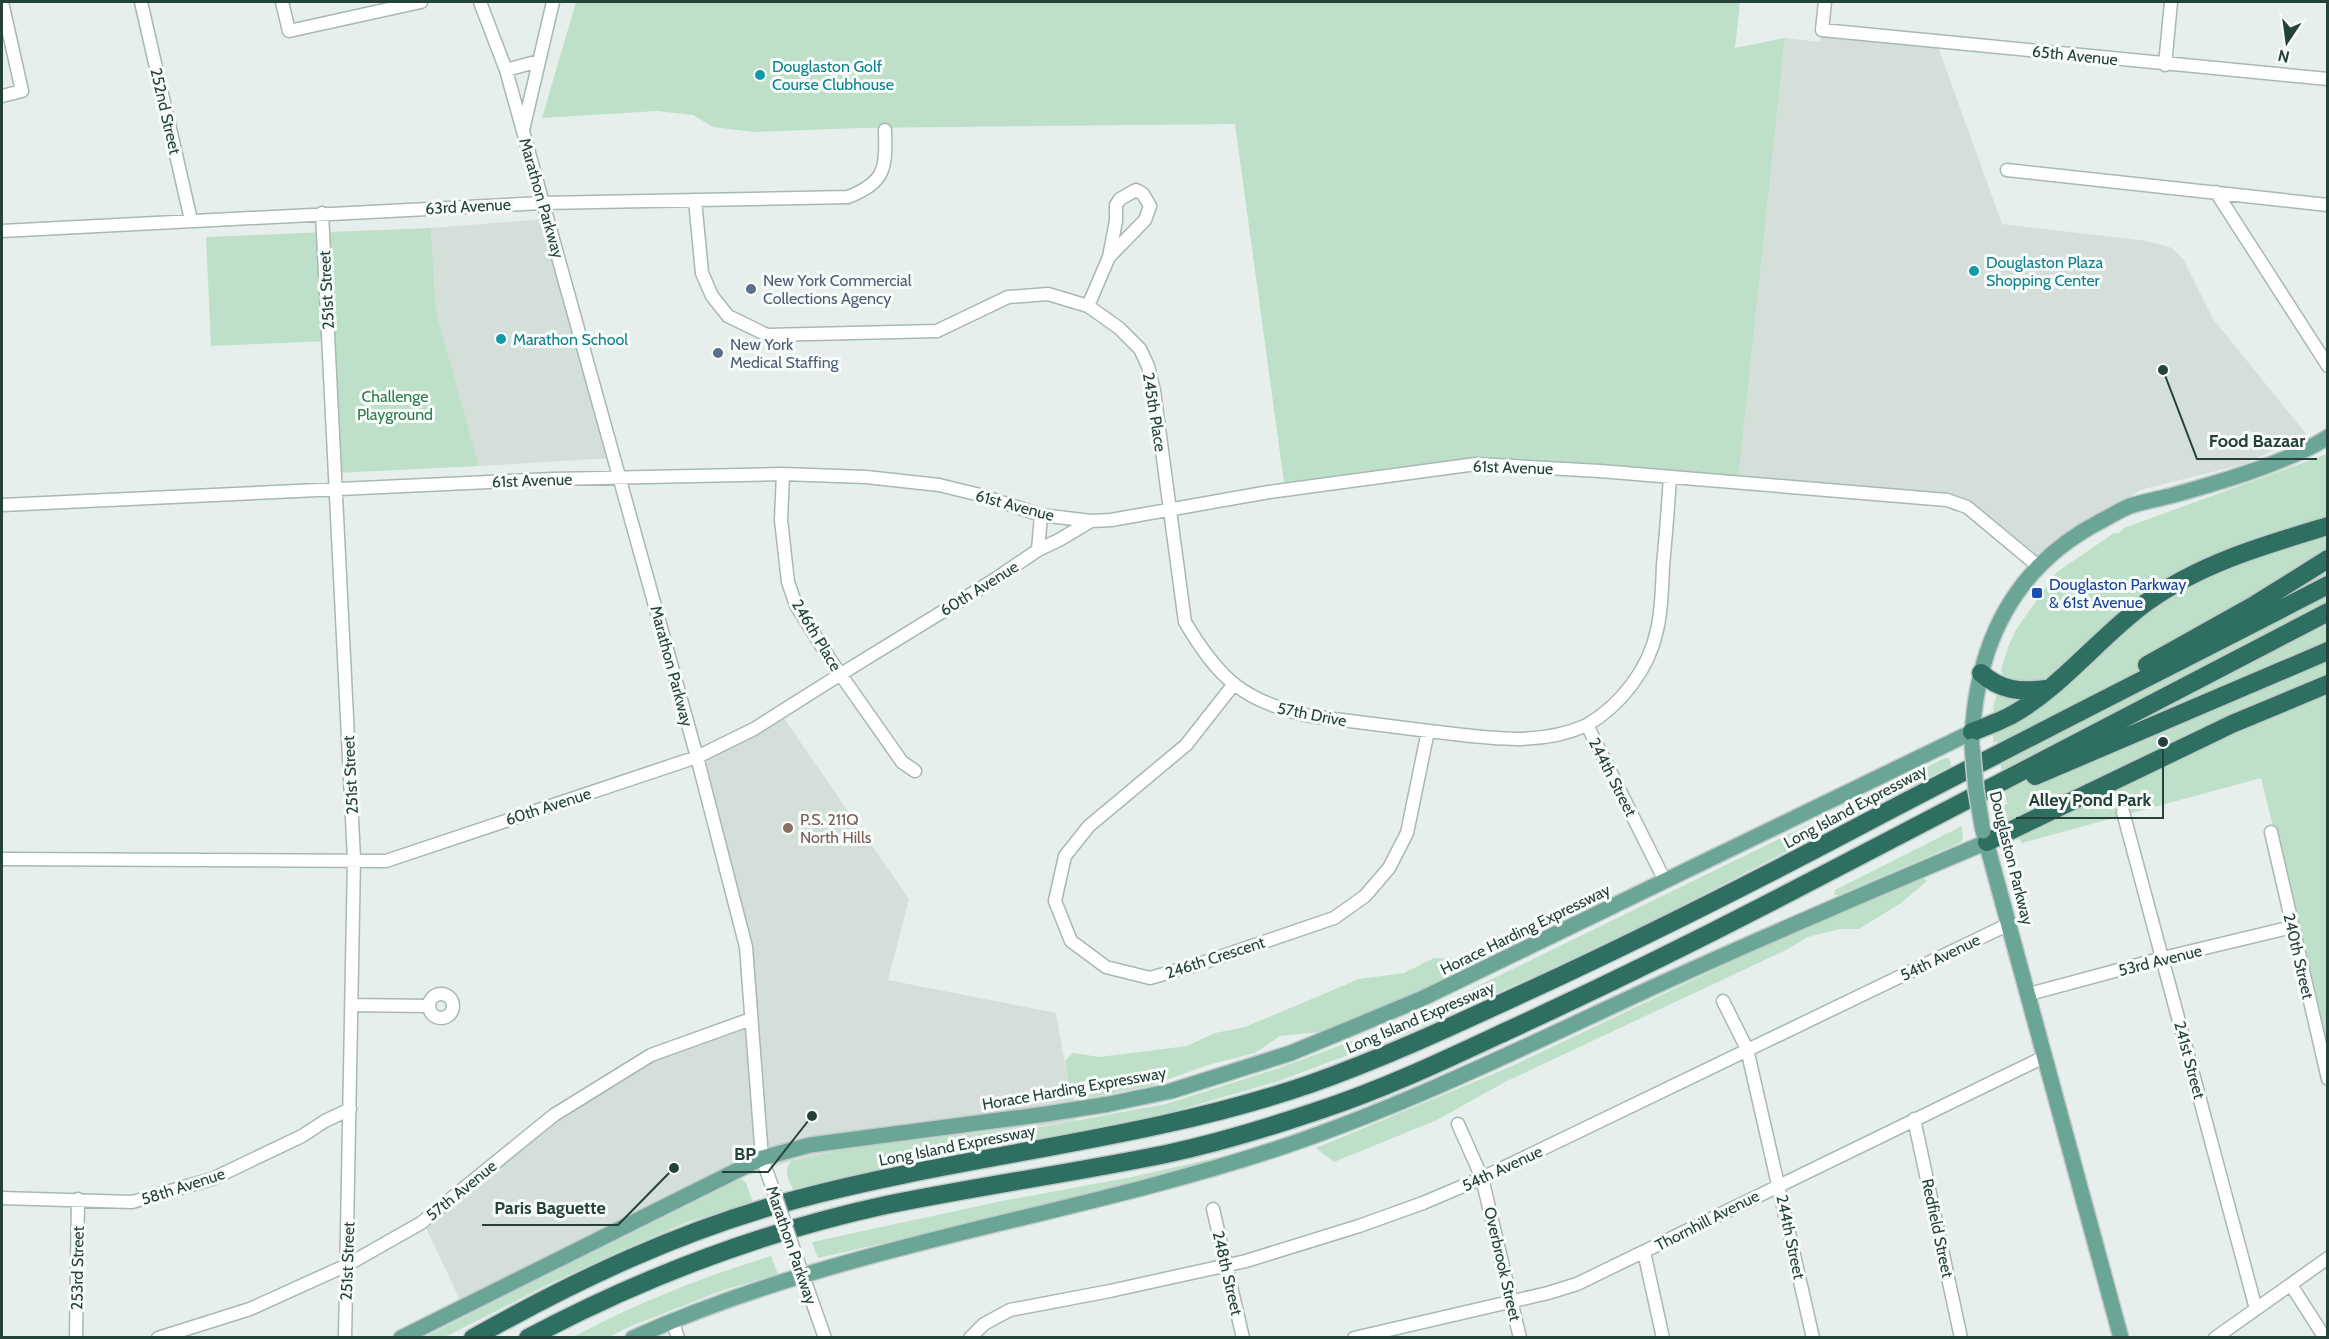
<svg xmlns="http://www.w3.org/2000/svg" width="2329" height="1339" viewBox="0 0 2329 1339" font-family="Cabin,sans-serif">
<rect width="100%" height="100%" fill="#e6efeb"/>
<path fill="#d4dfda" d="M 1822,30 L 1936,41 L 2002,224 L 2147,241 L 2172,248 L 2183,259 L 2213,319 L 2307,435 L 2244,464 L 2140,490 L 2061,545 L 2038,566 L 1967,507 L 1738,483 L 1785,38 L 1820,42 Z
M 545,219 L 612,458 L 479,466 L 436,311 L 431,228 Z
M 783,717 L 909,899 L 888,980 L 1056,1013 L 1068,1082 L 1074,1092 L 1075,1121 L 996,1133 L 861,1145 L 791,1161 L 726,1183 L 467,1315 L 423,1221 L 541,1126 L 643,1058 L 750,1020 L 745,948 L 698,758 Z"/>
<path fill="#bfe0c8" d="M 576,2 L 1740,2 L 1735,48 L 1785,38 L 1738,483 L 1466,459 L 1461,466 L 1285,490 L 1235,124 L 859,128 L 754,132 L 713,127 L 693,115 L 657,111 L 542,118 Z
M 431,228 L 436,311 L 479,466 L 335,473 L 329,341 L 211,346 L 206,237 Z
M 2327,454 L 2327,1043 L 2261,778 L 2022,843 L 2011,825 L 2008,826 L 2004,822 L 2000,807 L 2007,804 L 1997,741 L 1993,743 L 1993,734 L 1996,732 L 1993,707 L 2003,675 L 2001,670 L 2008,647 L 2017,628 L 2057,572 L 2114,533 L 2120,533 L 2124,528 Z
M 1945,758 L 1949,758 L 1951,766 L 1664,915 L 1540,974 L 1407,1033 L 1279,1081 L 1168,1113 L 793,1189 C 788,1178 783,1171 791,1161 L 861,1145 L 1042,1127 L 1166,1104 L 1279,1068 L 1404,1022 Z
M 1962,826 L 1963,839 L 1960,843 L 1839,895 L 1834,895 L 1835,890 Z
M 1923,878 L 1927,881 L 1901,903 L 1859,929 L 1840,929 L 1808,937 L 1786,950 L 1505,1082 L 1437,1120 L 1334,1162 L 1316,1148 L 1510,1067 L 1756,950 Z
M 1434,958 L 1461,959 L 1468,966 L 1439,984 L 1322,1032 L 1280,1036 L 1255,1053 L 1211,1064 L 1150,1086 L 1088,1098 L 1074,1092 L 1068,1082 L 1065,1061 L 1073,1053 L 1099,1057 L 1187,1046 L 1215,1033 L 1245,1027 L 1359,979 L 1404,973 Z
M 1233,1154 C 1098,1198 957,1226 818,1258 L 812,1242 L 1002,1201 L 1132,1177 Z
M 742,1179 L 746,1183 L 753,1203 L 687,1222 L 641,1242 L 549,1284 L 445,1337 L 423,1338 L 726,1183 Z
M 771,1256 L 778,1274 L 724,1290 L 631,1326 L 609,1337 L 573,1337 C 637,1303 702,1277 771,1256 Z"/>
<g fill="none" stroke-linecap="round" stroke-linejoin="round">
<defs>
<path id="minor" d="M 141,2 L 191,220
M 282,2 L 289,31 L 421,2
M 480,2 L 506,70 L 543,203 L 697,757 L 746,947 L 762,1158 L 774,1192
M 1825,2 L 1822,30 L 2328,79
M 2165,65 L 2171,2
M 506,70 L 539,61
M 2,96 L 22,91 L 2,2
M 523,130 L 553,2
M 2007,170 L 2328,205
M 2216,192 L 2328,366
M 695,200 L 702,273 L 712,296 L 728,316 L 767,335 L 937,331 L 1008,297 L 1048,294 L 1088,306 L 1119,328 L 1140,349 L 1148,366 L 1154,391 L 1185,622 C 1219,679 1244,702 1310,716 C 1349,721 1389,726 1429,731 C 1483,737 1536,748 1587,725
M 322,213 L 354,859 L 345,1338
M 2,231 L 543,203 L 848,197 C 886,182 886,168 885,130
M 1088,306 L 1109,257 L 1145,220 L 1150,206 L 1143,194 L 1136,190 L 1120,199 L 1116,205 L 1116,221 L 1109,257
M 783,474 L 781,520 L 788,582 L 796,605 L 829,658 L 902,762 L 915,771
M 2,505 L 553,479 L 783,474 L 866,477 L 939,485 L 976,494 L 1041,515 L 1091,521 L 1111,520 L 1269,492 L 1476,464 L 1600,471 L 1947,500 L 1967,507 L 2038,566
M 1038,550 L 1041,515
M 1234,684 L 1186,745 L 1089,826 L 1065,856 L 1055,901 L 1071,941 L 1106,967 L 1150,978 L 1199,964 L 1334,918 L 1365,896 L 1389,868 L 1407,833 L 1428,731
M 2123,812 L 2256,1309
M 2271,832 L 2328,1079
M 2,859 L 386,861 L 697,757 L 754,729 L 841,674 L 994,580 L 1038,550 L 1059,540 L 1091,521
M 1665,881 L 1587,725 C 1621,705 1649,669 1657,630 C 1662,609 1662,587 1663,565 C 1666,536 1668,507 1670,477
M429 1006a12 12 0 1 1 24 0a12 12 0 1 1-24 0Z
M 2029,994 L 2163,958 L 2292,927
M 1723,1001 L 1747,1049 L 1813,1338
M 351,1005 L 429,1006
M 1914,1119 L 1961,1338
M 1458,1124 L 1482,1178 L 1520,1338
M 2,1198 L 132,1202 L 212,1179 L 302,1136 L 325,1121 L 350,1109
M 1213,1209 L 1243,1338
M 1644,1252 L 1663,1338
M 796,1256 L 825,1338
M 2291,1285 L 2325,1338
M 672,1320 L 678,1338
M 76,1338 L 78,1199
M 158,1338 L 250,1309 L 347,1265 L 421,1223 L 554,1115 L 651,1055 L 751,1019
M 970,1338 L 984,1324 L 1010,1310 L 1110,1291 L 1246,1261 L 1359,1226 L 1423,1203 L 1482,1178 L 2009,924
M 1354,1338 L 1548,1293 L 1577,1284 L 2044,1057
M 2215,1338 L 2328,1258"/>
<path id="major" d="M 1972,740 C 1976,644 2014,566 2101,521 C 2111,516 2120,510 2130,506 C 2143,502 2157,499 2170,496 C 2217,483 2287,463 2328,437
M 1984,834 L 2121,1338
M 401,1338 L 762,1158 L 810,1145 L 1046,1114 L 1109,1104 L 1171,1091 L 1291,1053 L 1421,999 L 1972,732
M 633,1338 C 837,1246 1062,1219 1273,1150 C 1403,1107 1524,1047 1647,990 C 1760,938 1873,890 1987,842"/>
<path id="highway" d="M 2147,665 L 2256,604 L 2328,559
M 1981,673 C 2001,691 2020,692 2046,689
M 1972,732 C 1985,727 1998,722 2010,716 C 2060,689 2101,635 2147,602 C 2201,563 2265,545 2328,526
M 2035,776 L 2328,651
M 1987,842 L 2232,724 L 2328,684
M 473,1338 C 576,1280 683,1229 798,1199 C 967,1154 1144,1141 1310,1084 C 1381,1059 1448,1028 1515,997 C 1635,942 1752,883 1869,821 C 2021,741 2175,664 2328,585
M 528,1338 C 641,1278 761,1232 886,1205 C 979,1186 1073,1173 1166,1154 C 1217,1143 1267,1128 1317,1111 C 1382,1090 1445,1060 1507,1031 C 1596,990 1684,947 1771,902 C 1957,806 2142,708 2328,612"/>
</defs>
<use href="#minor" stroke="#a8b8b2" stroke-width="15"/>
<use href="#major" stroke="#c2cac8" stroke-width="18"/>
<use href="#highway" stroke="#c2cac8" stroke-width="21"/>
<use href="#minor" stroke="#fff" stroke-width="12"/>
<use href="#major" stroke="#6aa596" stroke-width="15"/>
<use href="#highway" stroke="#2f6f62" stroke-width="18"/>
<defs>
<path id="minor-bridge" d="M 774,1192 L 796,1256"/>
<path id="major-bridge" d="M 1972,746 L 1976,790 L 1983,831"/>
</defs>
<use href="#minor-bridge" stroke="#a8b8b2" stroke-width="15" stroke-linecap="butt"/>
<use href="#major-bridge" stroke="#c2cac8" stroke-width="18" stroke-linecap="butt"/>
<use href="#minor-bridge" stroke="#fff" stroke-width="12"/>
<use href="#major-bridge" stroke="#6aa596" stroke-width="15"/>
</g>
<g fill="#0f9aa8" stroke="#f7fbf9" stroke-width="2">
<circle cx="760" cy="75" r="6"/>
<circle cx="1974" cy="271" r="6"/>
<circle cx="501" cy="339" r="6"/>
</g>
<g fill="#5c6f8a" stroke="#f7fbf9" stroke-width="2">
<circle cx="751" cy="289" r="6"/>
<circle cx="718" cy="353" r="6"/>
</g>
<rect fill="#1a4fb4" stroke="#f7fbf9" stroke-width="2" x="2031" y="587" width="12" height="12" rx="3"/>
<circle fill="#8d6e63" stroke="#f7fbf9" stroke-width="2" cx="788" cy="828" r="6"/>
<g text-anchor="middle" stroke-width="6" stroke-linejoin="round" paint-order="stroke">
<g font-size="16" fill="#24423a" stroke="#f7fbf9">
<text transform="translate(2075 55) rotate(6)" y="6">65th Avenue</text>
<text transform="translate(166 111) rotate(77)" y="6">252nd Street</text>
<text transform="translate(542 198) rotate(74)" y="6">Marathon Parkway</text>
<text transform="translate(468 206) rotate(-3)" y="6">63rd Avenue</text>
<text transform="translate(326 290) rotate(-93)" y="6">251st Street</text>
<text transform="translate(1155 412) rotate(81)" y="6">245th Place</text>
<text transform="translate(1513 467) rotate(2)" y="6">61st Avenue</text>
<text transform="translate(532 480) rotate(-2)" y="6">61st Avenue</text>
<text transform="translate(1015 505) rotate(15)" y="6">61st Avenue</text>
<text transform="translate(979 588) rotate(-32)" y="6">60th Avenue</text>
<text transform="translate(817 635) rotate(59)" y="6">246th Place</text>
<text transform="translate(672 666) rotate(75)" y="6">Marathon Parkway</text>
<text transform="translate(1312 714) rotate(11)" y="6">57th Drive</text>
<text transform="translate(350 775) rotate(-93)" y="6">251st Street</text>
<text transform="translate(1613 777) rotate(63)" y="6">244th Street</text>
<text transform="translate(548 806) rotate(-18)" y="6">60th Avenue</text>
<text transform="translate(1855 806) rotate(-28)" y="6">Long Island Expressway</text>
<text transform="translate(2012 858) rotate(76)" y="6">Douglaston Parkway</text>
<text transform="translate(1525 929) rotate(-26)" y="6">Horace Harding Expressway</text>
<text transform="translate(2299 956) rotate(77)" y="6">240th Street</text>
<text transform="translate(1215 957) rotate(-18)" y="6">246th Crescent</text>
<text transform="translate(1940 957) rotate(-26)" y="6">54th Avenue</text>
<text transform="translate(2160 960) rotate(-14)" y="6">53rd Avenue</text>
<text transform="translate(1420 1017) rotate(-23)" y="6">Long Island Expressway</text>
<text transform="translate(2190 1060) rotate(75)" y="6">241st Street</text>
<text transform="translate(1074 1088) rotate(-10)" y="6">Horace Harding Expressway</text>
<text transform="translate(957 1145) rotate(-11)" y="6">Long Island Expressway</text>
<text transform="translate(1502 1168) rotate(-25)" y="6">54th Avenue</text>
<text transform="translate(183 1186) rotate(-18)" y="6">58th Avenue</text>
<text transform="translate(461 1190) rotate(-39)" y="6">57th Avenue</text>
<text transform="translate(1707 1220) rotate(-27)" y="6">Thornhill Avenue</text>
<text transform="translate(1938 1228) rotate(78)" y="6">Redfield Street</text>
<text transform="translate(1791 1237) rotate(78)" y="6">244th Street</text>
<text transform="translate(792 1245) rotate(71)" y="6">Marathon Parkway</text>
<text transform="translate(347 1261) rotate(-88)" y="6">251st Street</text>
<text transform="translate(1503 1264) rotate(77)" y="6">Overbrook Street</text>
<text transform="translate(77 1268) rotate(-89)" y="6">253rd Street</text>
<text transform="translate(1228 1273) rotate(77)" y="6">248th Street</text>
</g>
<g font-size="16" fill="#0d838f" stroke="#f7fbf9" text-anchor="start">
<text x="772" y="72">Douglaston Golf<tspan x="772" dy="18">Course Clubhouse</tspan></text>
<text x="1986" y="268">Douglaston Plaza<tspan x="1986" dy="18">Shopping Center</tspan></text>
<text x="513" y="345">Marathon School</text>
</g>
<g font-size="16" fill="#4e5e75" stroke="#f7fbf9" text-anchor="start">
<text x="763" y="286">New York Commercial<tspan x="763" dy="18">Collections Agency</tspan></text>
<text x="730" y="350">New York<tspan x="730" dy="18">Medical Staffing</tspan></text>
</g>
<g font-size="16" fill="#2d7a4b" stroke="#f7fbf9">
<text x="395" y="402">Challenge<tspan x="395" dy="18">Playground</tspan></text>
</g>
<g font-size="16" fill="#164399" stroke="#f7fbf9" text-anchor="start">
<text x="2049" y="590">Douglaston Parkway<tspan x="2049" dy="18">&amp; 61st Avenue</tspan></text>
</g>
<g font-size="16" fill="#785e54" stroke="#f7fbf9" text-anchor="start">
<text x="800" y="825">P.S. 211Q<tspan x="800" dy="18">North Hills</tspan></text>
</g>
</g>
<path fill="none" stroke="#24423a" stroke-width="2" d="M2163 370L2197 459H2317M2163 742L2163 818H2016M812 1116L768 1172H722M674 1168L618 1225H482"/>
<g fill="#24423a" stroke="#f7fbf9" stroke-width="2">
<circle cx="2163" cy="370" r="6"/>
<circle cx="2163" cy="742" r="6"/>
<circle cx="812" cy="1116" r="6"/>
<circle cx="674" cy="1168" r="6"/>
</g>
<g font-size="18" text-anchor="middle" font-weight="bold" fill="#24423a" stroke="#f7fbf9" stroke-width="6" stroke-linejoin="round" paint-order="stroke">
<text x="2257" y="447">Food Bazaar</text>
<text x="2090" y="806">Alley Pond Park</text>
<text x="745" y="1160">BP</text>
<text x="550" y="1214">Paris Baguette</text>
</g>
<rect width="2329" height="1339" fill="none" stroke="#24423a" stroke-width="6"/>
<g transform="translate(2287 42) rotate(193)" stroke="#f7fbf9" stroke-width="4.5" paint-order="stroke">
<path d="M0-4.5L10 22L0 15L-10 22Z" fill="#24423a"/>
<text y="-9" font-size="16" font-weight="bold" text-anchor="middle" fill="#24423a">N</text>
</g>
</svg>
